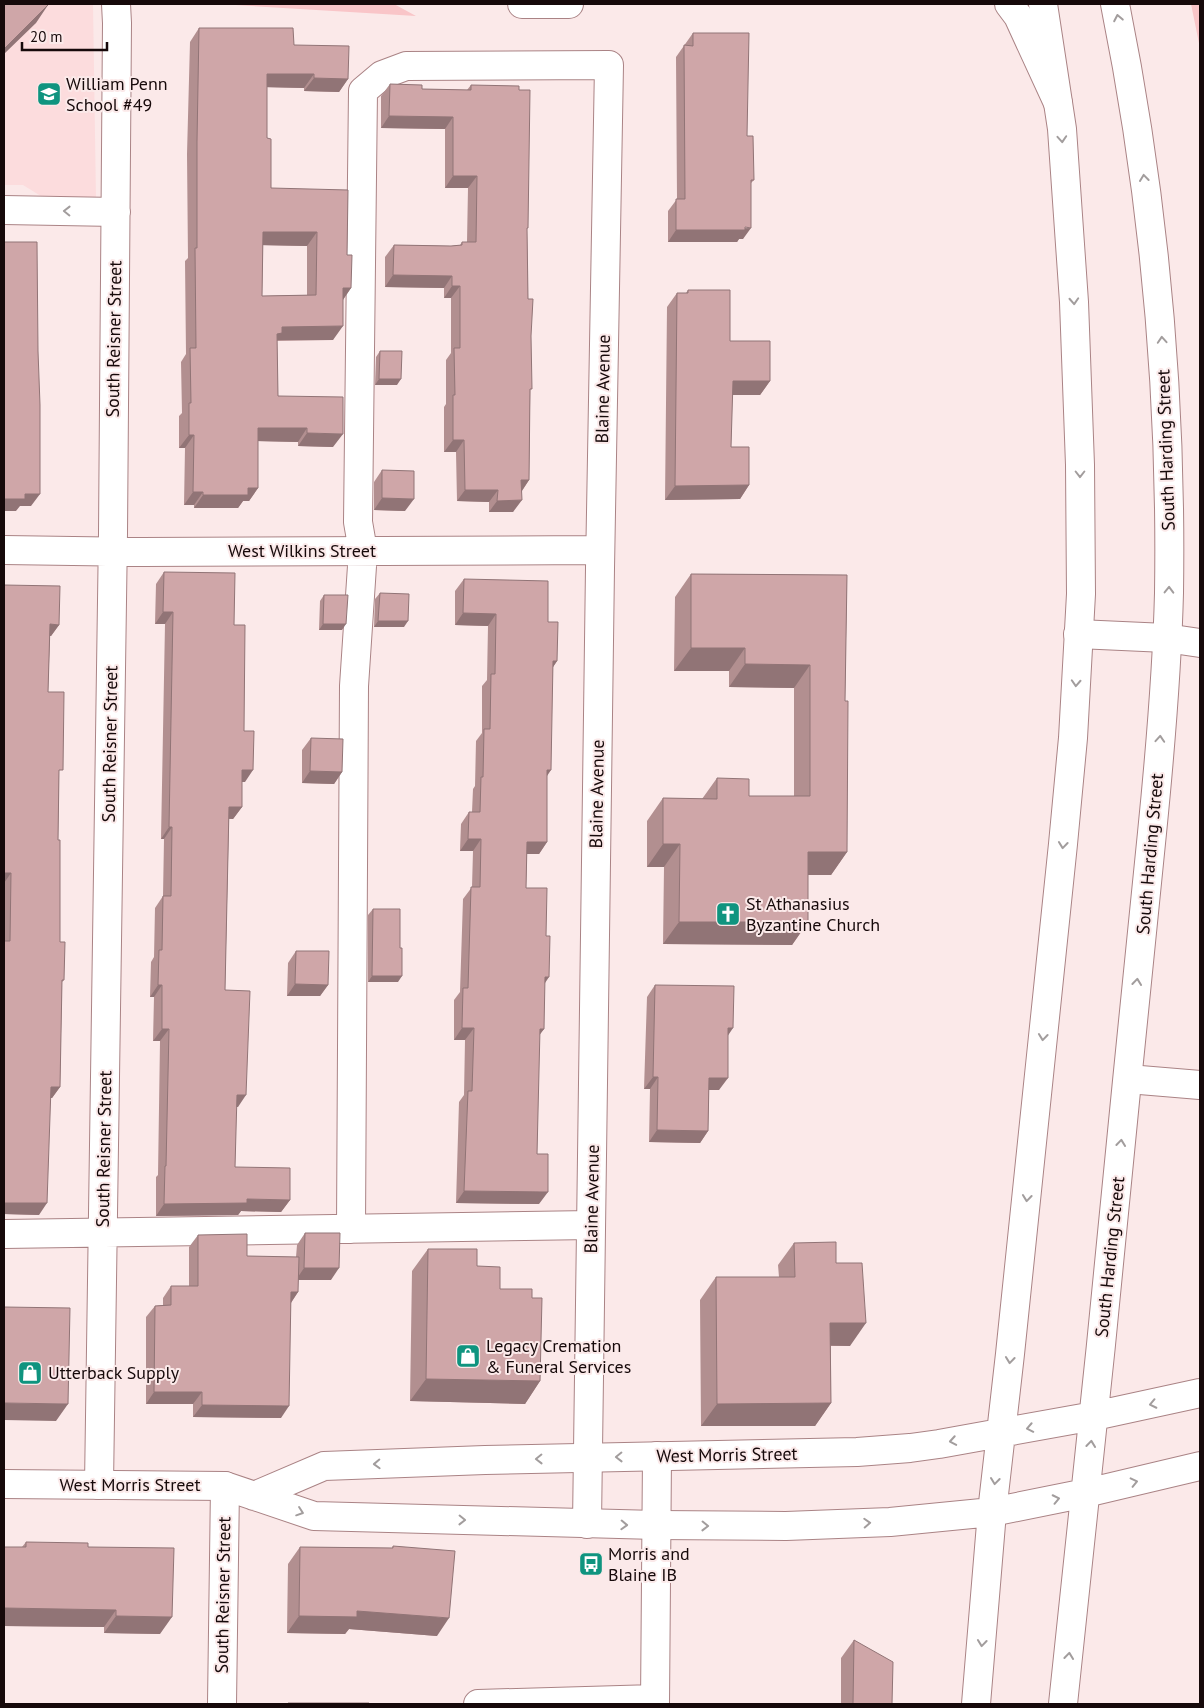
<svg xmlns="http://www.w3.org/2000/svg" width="1204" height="1708" viewBox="0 0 1204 1708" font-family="'PT Sans',sans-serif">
<rect width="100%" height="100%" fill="#fbe9e9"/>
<path fill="#fcdcdd" d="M 4,4 L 93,4 L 96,199 L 49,201 L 23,185 L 4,185 Z"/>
<path fill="#f9c5c8" d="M 219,4 L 394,4 L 416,16 Z
M 1191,4 L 1200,4 L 1200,48 Z"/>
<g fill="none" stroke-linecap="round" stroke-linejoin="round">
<defs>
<path id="minor" d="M 4,210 L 116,212
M 4,550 L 142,552 L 600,550
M 1078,634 L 1166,638 L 1200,643
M 1128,1079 L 1200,1085
M 351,1229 L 354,686 L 363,551 L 358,522 L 363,91 L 382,75 L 406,66 L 609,65 L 600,568 L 587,1524
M 4,1234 L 591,1225
M 99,1485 L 113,533 L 117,23 L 116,4
M 222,1704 L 225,1486
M 478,1704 L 655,1699
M 655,1704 L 657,1456"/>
<path id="major" d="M 4,1484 L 225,1486 L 314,1516 L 656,1525 L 786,1526 L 890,1522 L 992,1512 L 1086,1493 L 1200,1466
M 254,1496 L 324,1466 L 485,1460 L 857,1452 L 910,1448 L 939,1444 L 1094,1416 L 1200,1393
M 976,1704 L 992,1512 L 1010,1354 L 1063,844 L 1073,738 L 1081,594 L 1080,465 L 1074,302 L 1062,129 L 1043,4
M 1063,1704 C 1086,1496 1107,1289 1127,1081 C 1136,998 1144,915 1152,833 C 1160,753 1167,673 1169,593 C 1172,395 1154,197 1115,4"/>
<path id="highway" d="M 522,4 L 569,4
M 1009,4 L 1018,16 L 1058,103"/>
</defs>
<use href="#minor" stroke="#aa8385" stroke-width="30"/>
<use href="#major" stroke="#aa8385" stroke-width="30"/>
<use href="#highway" stroke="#aa8385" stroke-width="30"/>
<use href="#minor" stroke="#fff" stroke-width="28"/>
<use href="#major" stroke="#fff" stroke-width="28"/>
<use href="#highway" stroke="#fff" stroke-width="28"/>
</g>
<path fill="#b28f90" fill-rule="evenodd" d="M 199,28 L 294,45 L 348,79 L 339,92 L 304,91 L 304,88 L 267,87 L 267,138 L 271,188 L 347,255 L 351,288 L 343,300 L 333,340 L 277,341 L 278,396 L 333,447 L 298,446 L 298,442 L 258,441 L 258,488 L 249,501 L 243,501 L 238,508 L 194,508 L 194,505 L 184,505 L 185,448 L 179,448 L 179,416 L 182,413 L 181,362 L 186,354 L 185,261 L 188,258 L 187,154 L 190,42 ZM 263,245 L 307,246 L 307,295 L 262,296 Z
M 693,33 L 747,136 L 754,180 L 751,183 L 743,239 L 739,239 L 737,242 L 668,242 L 668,211 L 677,199 L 676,57 Z
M 390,84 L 422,89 L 467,90 L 471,85 L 527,230 L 528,299 L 531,336 L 529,480 L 522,491 L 513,512 L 489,512 L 489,502 L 457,501 L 456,452 L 444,452 L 444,407 L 446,404 L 446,360 L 451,353 L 451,298 L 444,298 L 444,288 L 385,287 L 385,257 L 394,245 L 451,246 L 460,245 L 462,242 L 467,242 L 468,188 L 445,188 L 445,129 L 381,128 L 381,96 Z
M 688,290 L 730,341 L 770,381 L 760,395 L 732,395 L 731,447 L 749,485 L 740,499 L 665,500 L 667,307 L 677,293 L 686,293 Z
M 380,351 L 397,385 L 375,385 L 376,357 Z
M 382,470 L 405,511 L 374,510 L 374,482 Z
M 164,572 L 234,625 L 244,731 L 245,782 L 242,782 L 242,807 L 233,819 L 229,819 L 225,990 L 238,1107 L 236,1107 L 235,1167 L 290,1200 L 281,1212 L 241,1211 L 238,1215 L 156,1216 L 156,1177 L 158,1175 L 160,1041 L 153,1041 L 154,997 L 150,997 L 151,962 L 154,957 L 155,908 L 163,896 L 164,839 L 161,839 L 165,624 L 155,624 L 156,584 Z
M 691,574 L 847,575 L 845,701 L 847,852 L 831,875 L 808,875 L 808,922 L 792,945 L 663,944 L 664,867 L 647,867 L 647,821 L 663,798 L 702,799 L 717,778 L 749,796 L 794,796 L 794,688 L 729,687 L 729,671 L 674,671 L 675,597 Z
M 464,579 L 548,622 L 557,661 L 553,667 L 547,776 L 547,842 L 539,854 L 527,854 L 526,888 L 544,984 L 544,1029 L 539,1035 L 537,1154 L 539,1204 L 456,1203 L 459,1102 L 464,1095 L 465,1040 L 454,1040 L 454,1000 L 460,992 L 463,899 L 472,887 L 473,851 L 460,851 L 461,824 L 469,812 L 472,812 L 473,789 L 475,786 L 476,741 L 482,733 L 482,686 L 487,680 L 488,626 L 455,625 L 455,591 Z
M 4,585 L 59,625 L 51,636 L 50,636 L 48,692 L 59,776 L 58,840 L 60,942 L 64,980 L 62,982 L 60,1087 L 52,1098 L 50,1098 L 39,1215 L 4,1214 Z
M 380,593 L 404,627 L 374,627 L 375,599 Z
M 324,595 L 342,630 L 319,630 L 320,601 Z
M 311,738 L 342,772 L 334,784 L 302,783 L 302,750 Z
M 373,909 L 398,982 L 368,982 L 368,915 Z
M 296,951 L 328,985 L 320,996 L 287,996 L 288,963 Z
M 655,985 L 728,1035 L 719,1090 L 709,1090 L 708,1131 L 700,1143 L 649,1142 L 650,1089 L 644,1089 L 647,997 Z
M 305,1233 L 331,1280 L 298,1280 L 298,1292 L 291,1303 L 281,1418 L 193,1417 L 193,1404 L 146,1404 L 146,1317 L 155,1306 L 163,1305 L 163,1298 L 171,1286 L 189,1286 L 189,1247 L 198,1235 L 247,1256 L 296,1257 L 297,1245 Z
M 794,1243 L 836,1263 L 850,1346 L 831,1346 L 831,1403 L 815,1426 L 701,1426 L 700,1300 L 716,1277 L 779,1277 L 778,1265 Z
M 428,1249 L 477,1266 L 500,1289 L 532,1298 L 540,1381 L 525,1404 L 410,1401 L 412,1271 Z
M 26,1542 L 88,1547 L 160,1634 L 104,1633 L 104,1627 L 4,1626 L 4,1547 L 22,1547 Z
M 393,1546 L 437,1636 L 349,1629 L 345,1634 L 287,1633 L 288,1564 L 300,1547 L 392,1548 Z
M 854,1640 L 892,1704 L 841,1704 L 841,1658 Z"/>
<path fill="#917476" d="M 48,5 L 36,23 L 4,54 L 4,49 Z
M 267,74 L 314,74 L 304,88 L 258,87 Z
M 314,78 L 348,79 L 339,92 L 304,91 Z
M 389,116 L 453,117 L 445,129 L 381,128 Z
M 453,176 L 477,176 L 468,188 L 445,188 Z
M 751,228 L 743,239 L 739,239 L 737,242 L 668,242 L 676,230 Z
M 263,232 L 317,232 L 307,246 L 253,245 Z
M 393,275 L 452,276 L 444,288 L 385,287 Z
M 452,286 L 460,286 L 451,298 L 444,298 Z
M 343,288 L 351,288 L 342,301 Z
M 343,326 L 333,340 L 277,340 L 273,347 L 267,347 L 282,327 Z
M 379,379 L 401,379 L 397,385 L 375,385 Z
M 733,381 L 770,381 L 760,395 L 723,395 Z
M 258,428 L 307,428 L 298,442 L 249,441 Z
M 307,433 L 343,434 L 333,447 L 298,446 Z
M 189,435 L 194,435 L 185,448 L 179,448 Z
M 453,440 L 464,440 L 456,452 L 444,452 Z
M 521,480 L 529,480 L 521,492 Z
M 749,485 L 740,499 L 665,500 L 675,486 Z
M 248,488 L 258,488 L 249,501 L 243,501 L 238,508 L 194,508 L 203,495 Z
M 465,490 L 498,490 L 489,502 L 457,501 Z
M 193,492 L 203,492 L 194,505 L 184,505 Z
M 25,494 L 40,494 L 31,506 L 20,506 L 16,511 L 4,511 L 4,499 Z
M 382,498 L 414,499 L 405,511 L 374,510 Z
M 522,500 L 513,512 L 489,512 L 497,501 Z
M 163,612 L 173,612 L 165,624 L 155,624 Z
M 463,613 L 496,614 L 488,626 L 455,625 Z
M 378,621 L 408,621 L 404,627 L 374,627 Z
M 50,624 L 59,625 L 51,636 L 42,636 Z
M 323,624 L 346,624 L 342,630 L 319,630 Z
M 691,648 L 745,648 L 729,671 L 674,671 Z
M 553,661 L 557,661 L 549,673 Z
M 745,664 L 810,665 L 794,688 L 729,687 Z
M 242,770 L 253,770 L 245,782 L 234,782 Z
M 547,770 L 551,770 L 543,782 Z
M 310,771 L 342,772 L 334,784 L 302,783 Z
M 229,807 L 242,807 L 233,819 L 220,818 Z
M 169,827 L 172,827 L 164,839 L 161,839 Z
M 468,839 L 481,839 L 473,851 L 460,851 Z
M 527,842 L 547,842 L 539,854 L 519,854 Z
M 663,844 L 680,844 L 664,867 L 647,867 Z
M 808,852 L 847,852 L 831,875 L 792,875 Z
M 4,873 L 11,873 L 4,883 Z
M 679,922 L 808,922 L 792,945 L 663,944 Z
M 372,976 L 402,976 L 398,982 L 368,982 Z
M 545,977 L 549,977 L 541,989 Z
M 295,984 L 328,985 L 320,996 L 287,996 Z
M 158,985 L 162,985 L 154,997 L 150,997 Z
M 462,1028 L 474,1028 L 465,1040 L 454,1040 Z
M 728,1028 L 733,1028 L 725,1040 Z
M 162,1029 L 169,1029 L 160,1041 L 153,1041 Z
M 540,1029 L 544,1029 L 535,1041 Z
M 653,1077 L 658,1077 L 650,1089 L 644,1089 Z
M 709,1078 L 728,1078 L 719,1090 L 701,1090 Z
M 51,1087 L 60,1087 L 52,1098 L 43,1098 Z
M 237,1095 L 246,1095 L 238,1107 L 228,1106 Z
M 657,1130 L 708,1131 L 700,1143 L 649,1142 Z
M 464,1191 L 548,1192 L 539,1204 L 456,1203 Z
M 247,1199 L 290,1200 L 281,1212 L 241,1211 L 238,1215 L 156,1216 L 164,1204 Z
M 4,1203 L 47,1203 L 39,1215 L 4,1214 Z
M 304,1268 L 339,1268 L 331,1280 L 296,1280 Z
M 291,1292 L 298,1292 L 290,1304 Z
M 830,1323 L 866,1323 L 850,1346 L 815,1345 Z
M 426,1379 L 540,1381 L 525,1404 L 410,1401 Z
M 154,1392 L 202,1392 L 193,1404 L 146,1404 Z
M 4,1403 L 68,1404 L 56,1421 L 4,1420 Z
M 831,1403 L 815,1426 L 701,1426 L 717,1404 Z
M 202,1405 L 289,1406 L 281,1418 L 193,1417 Z
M 4,1608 L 116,1610 L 104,1627 L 4,1626 Z
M 357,1611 L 449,1618 L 437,1636 L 349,1629 L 345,1634 L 287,1633 L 299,1616 Z
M 116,1616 L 172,1617 L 160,1634 L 104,1633 Z"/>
<path fill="#cfa6a8" stroke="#917476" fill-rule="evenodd" d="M 4,4 L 46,4 L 48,5 L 4,49 Z
M 199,28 L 293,28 L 294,45 L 349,46 L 348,79 L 314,78 L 314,74 L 267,74 L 267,138 L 271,139 L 271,188 L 348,190 L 347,255 L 352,255 L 351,288 L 343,288 L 343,326 L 282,327 L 282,333 L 277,334 L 278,396 L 343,397 L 343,434 L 307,433 L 307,428 L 258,428 L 258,488 L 248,488 L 248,495 L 203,495 L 203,492 L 193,492 L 194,435 L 189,435 L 189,403 L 191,403 L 190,348 L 196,348 L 195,248 L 197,248 L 197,141 ZM 263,232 L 317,232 L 316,295 L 262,296 Z
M 693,33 L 749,33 L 747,136 L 753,136 L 754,180 L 751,180 L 751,228 L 745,227 L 745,230 L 676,230 L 676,199 L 685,199 L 684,45 L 693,46 Z
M 390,84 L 422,85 L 422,89 L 471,90 L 471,85 L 519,86 L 519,90 L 530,90 L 528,228 L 527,228 L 528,299 L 533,299 L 531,336 L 532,389 L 530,389 L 529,480 L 521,480 L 522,500 L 497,501 L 498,490 L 465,490 L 464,440 L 453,440 L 453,395 L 455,395 L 454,348 L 460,348 L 460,286 L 452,286 L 452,276 L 393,275 L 394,245 L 451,246 L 462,245 L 462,242 L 476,242 L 477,176 L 453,176 L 453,117 L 389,116 Z
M 4,242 L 37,242 L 38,351 L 40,405 L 40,494 L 25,494 L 25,499 L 4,499 Z
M 688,290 L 730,290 L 730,341 L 770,341 L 770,381 L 733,381 L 731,447 L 749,447 L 749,485 L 675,486 L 677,293 L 688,293 Z
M 380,351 L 402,351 L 401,379 L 379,379 Z
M 382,470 L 414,471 L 414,499 L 382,498 Z
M 164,572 L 235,573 L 234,625 L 245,625 L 244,731 L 254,731 L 253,770 L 242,770 L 242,807 L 229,807 L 225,990 L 250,991 L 246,1095 L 237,1095 L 235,1167 L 290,1168 L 290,1200 L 247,1199 L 247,1203 L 164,1204 L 165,1166 L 166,1166 L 169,1029 L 162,1029 L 162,985 L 158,985 L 159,950 L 162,950 L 163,896 L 171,896 L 172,827 L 169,827 L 173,612 L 163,612 Z
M 691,574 L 847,575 L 845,701 L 848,701 L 847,852 L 808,852 L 808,922 L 679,922 L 680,844 L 663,844 L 663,798 L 717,799 L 717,778 L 749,779 L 749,796 L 810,796 L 810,665 L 745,664 L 745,648 L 691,648 Z
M 464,579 L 548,581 L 548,622 L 558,622 L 557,661 L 553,661 L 551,770 L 547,770 L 547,842 L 527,842 L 526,888 L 547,888 L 546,936 L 550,936 L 549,977 L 545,977 L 544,1029 L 540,1029 L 537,1154 L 548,1154 L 548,1192 L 464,1191 L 468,1091 L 472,1091 L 474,1028 L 462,1028 L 463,988 L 468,988 L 471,887 L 480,887 L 481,839 L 468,839 L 469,812 L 480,812 L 481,777 L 483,777 L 484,729 L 490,729 L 491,674 L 495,674 L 496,614 L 463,613 Z
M 4,585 L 60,586 L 59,625 L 50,624 L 48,692 L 64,692 L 63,770 L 59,770 L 58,840 L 60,840 L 60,942 L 65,942 L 64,980 L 62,980 L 60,1087 L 51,1087 L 47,1203 L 4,1203 L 4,941 L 10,941 L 11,873 L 4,873 Z
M 380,593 L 409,594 L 408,621 L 378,621 Z
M 324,595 L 348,595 L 346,624 L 323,624 Z
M 311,738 L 343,739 L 342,772 L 310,771 Z
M 373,909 L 400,909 L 400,948 L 402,948 L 402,976 L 372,976 Z
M 296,951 L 329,951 L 328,985 L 295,984 Z
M 655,985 L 734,986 L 733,1028 L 728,1028 L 728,1078 L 709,1078 L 708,1131 L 657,1130 L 658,1077 L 653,1077 Z
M 305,1233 L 340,1233 L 339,1268 L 304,1268 Z
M 247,1234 L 247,1256 L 299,1257 L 298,1292 L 291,1292 L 289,1406 L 202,1405 L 202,1392 L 154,1392 L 155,1306 L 171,1305 L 171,1286 L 198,1286 L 198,1235 Z
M 836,1242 L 836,1263 L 862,1263 L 866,1323 L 830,1323 L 831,1403 L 717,1404 L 716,1277 L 795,1277 L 794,1243 Z
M 428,1249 L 477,1249 L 477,1266 L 500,1267 L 500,1289 L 532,1289 L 532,1298 L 542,1298 L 540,1381 L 426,1379 Z
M 4,1307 L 70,1308 L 68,1404 L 4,1403 Z
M 26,1542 L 88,1543 L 88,1547 L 174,1548 L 172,1617 L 116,1616 L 116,1610 L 4,1608 L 4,1547 L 26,1547 Z
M 393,1546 L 455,1551 L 449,1618 L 357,1611 L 357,1617 L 299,1616 L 300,1547 L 393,1548 Z
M 854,1640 L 893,1662 L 892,1704 L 853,1704 Z
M 288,1703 L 369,1703 L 369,1704 L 288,1704 Z"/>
<defs><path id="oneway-chevron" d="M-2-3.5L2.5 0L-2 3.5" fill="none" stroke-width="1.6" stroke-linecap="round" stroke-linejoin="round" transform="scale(1.25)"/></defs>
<g stroke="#a29d9d">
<use href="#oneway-chevron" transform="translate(1118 18) rotate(-101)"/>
<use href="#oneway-chevron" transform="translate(1062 139) rotate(86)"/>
<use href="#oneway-chevron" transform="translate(1144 178) rotate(-97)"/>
<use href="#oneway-chevron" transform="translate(67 211) rotate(-179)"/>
<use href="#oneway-chevron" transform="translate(1074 301) rotate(87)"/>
<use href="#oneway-chevron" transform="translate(1162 340) rotate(-94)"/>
<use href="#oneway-chevron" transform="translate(1080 474) rotate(90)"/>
<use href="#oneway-chevron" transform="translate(1169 590) rotate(-89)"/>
<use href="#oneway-chevron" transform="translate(1076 683) rotate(93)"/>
<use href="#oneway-chevron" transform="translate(1160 739) rotate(-86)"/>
<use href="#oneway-chevron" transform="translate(1063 845) rotate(96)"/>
<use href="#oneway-chevron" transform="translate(1137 982) rotate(-84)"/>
<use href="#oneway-chevron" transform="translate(1043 1037) rotate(96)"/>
<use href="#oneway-chevron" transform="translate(1121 1143) rotate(-84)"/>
<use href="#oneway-chevron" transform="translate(1027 1198) rotate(96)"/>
<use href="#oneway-chevron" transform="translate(1010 1360) rotate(96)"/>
<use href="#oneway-chevron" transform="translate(1153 1404) rotate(168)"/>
<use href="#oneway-chevron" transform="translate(1030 1428) rotate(169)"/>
<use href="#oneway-chevron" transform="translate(953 1441) rotate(170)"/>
<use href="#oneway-chevron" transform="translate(1091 1444) rotate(-84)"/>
<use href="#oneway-chevron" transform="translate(619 1457) rotate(179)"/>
<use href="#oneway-chevron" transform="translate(539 1459) rotate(179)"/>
<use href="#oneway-chevron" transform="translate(377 1464) rotate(178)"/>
<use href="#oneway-chevron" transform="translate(995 1481) rotate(97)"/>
<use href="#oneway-chevron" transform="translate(1134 1482) rotate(-13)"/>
<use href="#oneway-chevron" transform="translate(1056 1499) rotate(-12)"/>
<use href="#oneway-chevron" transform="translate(300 1512) rotate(19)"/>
<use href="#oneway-chevron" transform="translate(462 1520) rotate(1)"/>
<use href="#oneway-chevron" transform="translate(867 1523) rotate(-3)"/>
<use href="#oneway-chevron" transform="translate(624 1525) rotate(2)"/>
<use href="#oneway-chevron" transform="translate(705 1526) rotate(1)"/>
<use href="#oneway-chevron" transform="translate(982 1643) rotate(96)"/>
<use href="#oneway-chevron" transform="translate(1069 1656) rotate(-84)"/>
</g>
<defs>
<symbol id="school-square" viewBox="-11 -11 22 22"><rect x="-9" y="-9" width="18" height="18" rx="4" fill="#0f947f" stroke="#fbe9e9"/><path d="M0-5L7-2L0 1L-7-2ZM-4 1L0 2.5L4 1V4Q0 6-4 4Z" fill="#fff"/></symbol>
<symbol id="church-square" viewBox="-11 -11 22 22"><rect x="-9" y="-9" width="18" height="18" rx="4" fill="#0f947f" stroke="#fbe9e9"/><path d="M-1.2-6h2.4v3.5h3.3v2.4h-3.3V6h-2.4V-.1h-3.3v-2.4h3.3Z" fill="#fff"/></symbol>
<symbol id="shop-square" viewBox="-11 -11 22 22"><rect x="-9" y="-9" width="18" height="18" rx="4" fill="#0f947f" stroke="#fbe9e9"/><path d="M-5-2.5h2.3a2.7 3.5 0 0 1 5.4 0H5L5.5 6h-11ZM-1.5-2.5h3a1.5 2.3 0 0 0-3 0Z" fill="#fff"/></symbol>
<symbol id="bus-square" viewBox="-11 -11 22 22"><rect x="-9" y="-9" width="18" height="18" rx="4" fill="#0f947f" stroke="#fbe9e9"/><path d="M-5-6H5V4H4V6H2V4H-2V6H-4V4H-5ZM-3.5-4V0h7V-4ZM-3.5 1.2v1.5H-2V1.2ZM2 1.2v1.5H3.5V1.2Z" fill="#fff"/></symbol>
</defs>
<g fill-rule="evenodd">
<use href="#school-square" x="35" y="80" width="28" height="28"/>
<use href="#church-square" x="714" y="900" width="28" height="28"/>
<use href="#shop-square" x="454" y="1342" width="28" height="28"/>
<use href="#shop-square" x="16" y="1359" width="28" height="28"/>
<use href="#bus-square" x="577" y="1550" width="28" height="28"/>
</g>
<g text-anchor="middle" stroke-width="4" stroke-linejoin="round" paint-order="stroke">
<g font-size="18" fill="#16090a" stroke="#fbe9e9" text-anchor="start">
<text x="66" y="90">William Penn<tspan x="66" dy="21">School #49</tspan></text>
<text x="746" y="910">St Athanasius<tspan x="746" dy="21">Byzantine Church</tspan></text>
<text x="486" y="1352">Legacy Cremation<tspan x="486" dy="21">&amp; Funeral Services</tspan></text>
<text x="48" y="1379">Utterback Supply</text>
<text x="608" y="1560">Morris and<tspan x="608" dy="21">Blaine IB</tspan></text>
</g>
<g font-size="18" fill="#16090a" stroke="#fbe9e9">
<text transform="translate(114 339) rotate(-89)" y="6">South Reisner Street</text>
<text transform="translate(603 389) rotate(-89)" y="6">Blaine Avenue</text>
<text transform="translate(1166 450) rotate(-92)" y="6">South Harding Street</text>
<text x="302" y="557">West Wilkins Street</text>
<text transform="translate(110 744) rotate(-89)" y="6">South Reisner Street</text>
<text transform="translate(597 794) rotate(-89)" y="6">Blaine Avenue</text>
<text transform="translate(1150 854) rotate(-85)" y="6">South Harding Street</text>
<text transform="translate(104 1149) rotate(-89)" y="6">South Reisner Street</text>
<text transform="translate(592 1199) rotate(-89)" y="6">Blaine Avenue</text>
<text transform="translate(1110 1257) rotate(-84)" y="6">South Harding Street</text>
<text transform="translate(727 1455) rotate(-1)" y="6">West Morris Street</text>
<text x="130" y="1491">West Morris Street</text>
<text transform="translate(223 1595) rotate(-89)" y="6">South Reisner Street</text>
</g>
</g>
<rect width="1204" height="1708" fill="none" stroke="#16090a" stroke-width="10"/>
<path d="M22 42v8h85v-8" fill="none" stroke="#16090a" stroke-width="2.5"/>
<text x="30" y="42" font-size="15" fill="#16090a" stroke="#fbe9e9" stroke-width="4" paint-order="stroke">20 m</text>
</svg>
